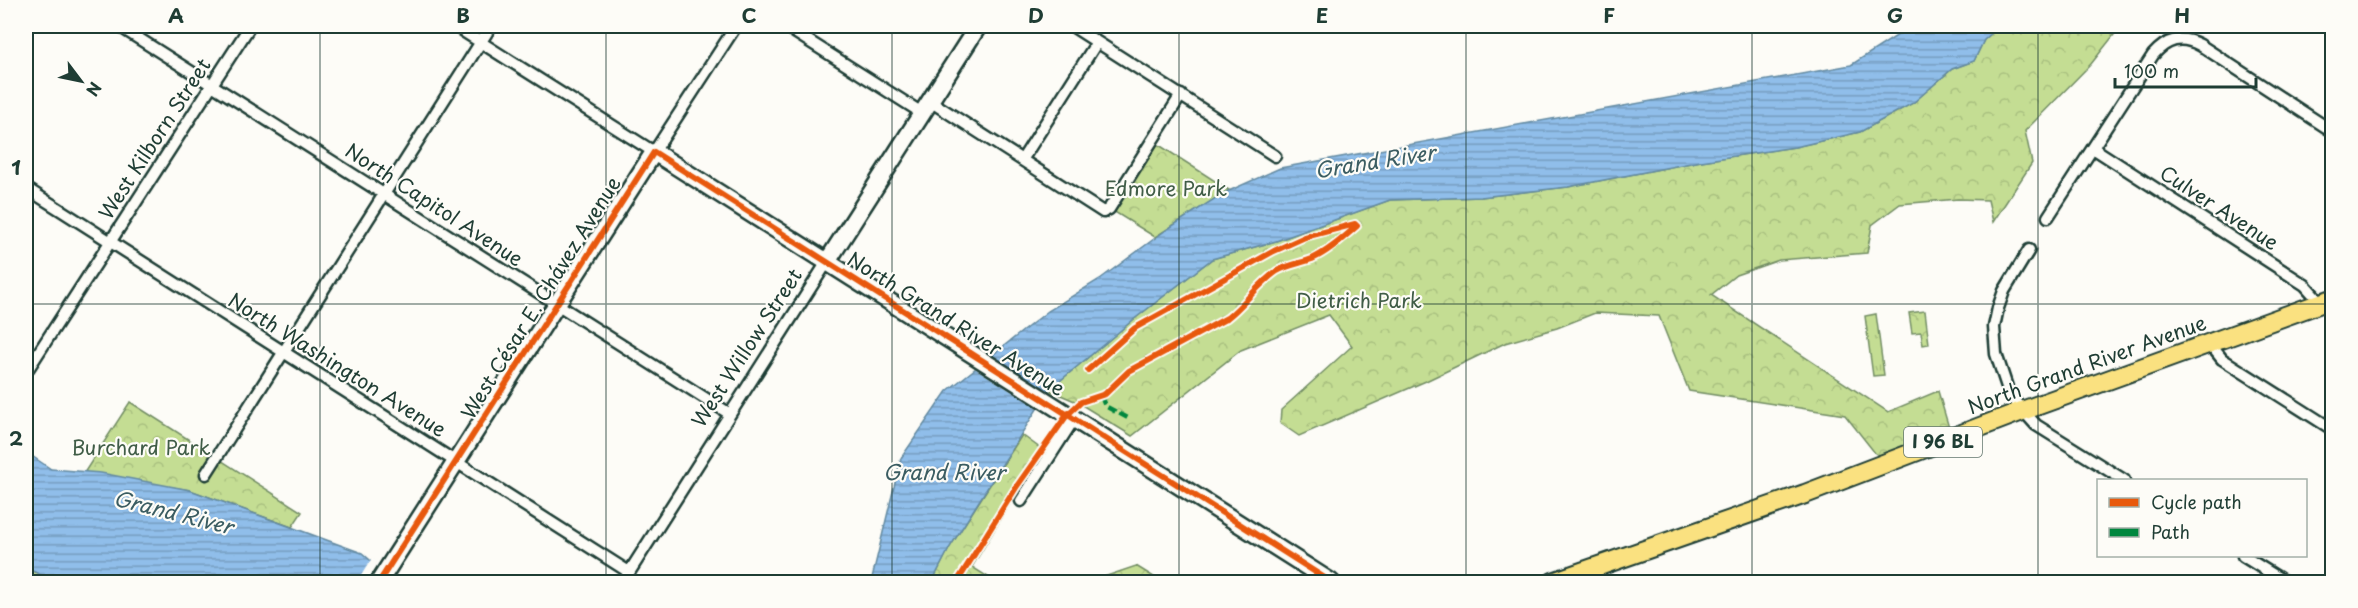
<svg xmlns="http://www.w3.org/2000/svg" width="2358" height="608" viewBox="0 0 2358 608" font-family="'Playpen Sans',sans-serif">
<defs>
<pattern id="grass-tufts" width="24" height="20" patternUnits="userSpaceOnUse" patternTransform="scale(1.5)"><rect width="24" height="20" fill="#c4dd93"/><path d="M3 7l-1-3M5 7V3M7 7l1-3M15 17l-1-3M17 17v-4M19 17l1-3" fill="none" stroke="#a8bf7f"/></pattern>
<pattern id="forest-crowns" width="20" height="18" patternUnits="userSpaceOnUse" patternTransform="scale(1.5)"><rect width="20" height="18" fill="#c4dd93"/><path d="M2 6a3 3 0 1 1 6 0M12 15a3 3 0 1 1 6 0" fill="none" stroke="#a8bf7f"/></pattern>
<pattern id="water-rules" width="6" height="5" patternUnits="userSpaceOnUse" patternTransform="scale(1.5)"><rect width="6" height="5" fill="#90beea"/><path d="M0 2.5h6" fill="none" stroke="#759cbe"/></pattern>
</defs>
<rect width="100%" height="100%" fill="#fdfcf7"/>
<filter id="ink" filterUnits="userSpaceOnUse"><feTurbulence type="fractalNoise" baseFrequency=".0167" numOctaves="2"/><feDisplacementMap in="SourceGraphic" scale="12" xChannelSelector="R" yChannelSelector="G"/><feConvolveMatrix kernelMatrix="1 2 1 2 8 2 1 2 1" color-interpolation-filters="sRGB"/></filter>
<g filter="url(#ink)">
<path fill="url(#grass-tufts)" stroke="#728d64" stroke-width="1.5" d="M 1876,314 L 1884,375 L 1873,376 L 1865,316 Z"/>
<path fill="url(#forest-crowns)" stroke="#728d64" stroke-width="1.5" d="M 2000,26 L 2121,26 L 2091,64 L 2025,131 L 2032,163 L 1993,222 L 1988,200 L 1958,199 L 1900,204 L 1872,225 L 1867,253 L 1779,260 L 1736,275 L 1711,295 L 1888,412 L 1938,391 L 1952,438 L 1888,462 L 1875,453 L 1845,415 L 1689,391 L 1659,316 L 1595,313 L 1557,328 L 1505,343 L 1426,381 L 1299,436 L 1280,423 L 1281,410 L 1352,346 L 1329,315 L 1241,350 L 1132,436 L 1077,402 L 1049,390 L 1133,320 L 1212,259 L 1276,241 L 1390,200 L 1481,197 L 1568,187 L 1701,161 L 1795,147 L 1860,132 L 1913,103 L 1952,69 L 1974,61 L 1984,40 Z
M 1156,143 L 1229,190 L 1155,237 L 1113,211 Z
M 1925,311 L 1929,344 L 1923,345 L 1921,332 L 1912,333 L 1909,313 Z
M 130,402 L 302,512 L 292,527 L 190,490 L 84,473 Z
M 1022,435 L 1048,454 L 1021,493 L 1014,498 L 972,567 L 996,582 L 932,582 L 950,547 Z
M 1136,566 L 1162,582 L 1089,582 Z
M 26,568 L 56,582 L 71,582 L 26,582 Z"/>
<path fill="url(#water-rules)" stroke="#638aa1" stroke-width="1.5" d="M 1912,26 L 2000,26 L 1984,40 L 1974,61 L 1952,69 L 1913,103 L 1860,132 L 1795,147 L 1701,161 L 1568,187 L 1481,197 L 1390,200 L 1276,241 L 1212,259 L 1133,320 L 1049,390 L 950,547 L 932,582 L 871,582 L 901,458 L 947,391 L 1048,311 L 1100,279 L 1166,230 L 1222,194 L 1280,168 L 1851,65 Z
M 26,452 L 51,469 L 101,473 L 190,490 L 362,553 L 395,582 L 109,582 L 89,574 L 83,582 L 56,582 L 26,568 Z"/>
<path fill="#fdfcf7" d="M 990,354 L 1051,393 L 1041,410 L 973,367 Z
M 372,558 L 397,580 L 398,582 L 357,582 Z"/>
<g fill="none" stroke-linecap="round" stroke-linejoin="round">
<defs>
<path id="street" d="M 119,26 L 730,414
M 455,26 L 654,152 L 736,26
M 785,26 L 922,113
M 1072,26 L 1275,156
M 930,101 L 1103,212 L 1109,209 L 1181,95
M 2093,148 L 2305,285 L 2321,303
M 1022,160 L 1097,42
M 26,188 L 629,572
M 2048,217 L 2153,55 C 2167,39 2181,35 2200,45 L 2332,131
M 2029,250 L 2004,291 L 1998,308 L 1994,327 L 1996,354 L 2010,396 L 2036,425 L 2124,480
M 2210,344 L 2222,359 L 2332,429
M 26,372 L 250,26
M 206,474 L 491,26
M 1021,501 L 1074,419
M 2243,556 L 2285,582
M 623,582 L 827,262"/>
<path id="secondary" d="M 827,262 L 978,26
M 379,582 L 654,152 L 1331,582"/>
<path id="primary" d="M 1553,582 L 1805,494 L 2022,411 L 2332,299"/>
</defs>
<use href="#street" stroke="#1f3d34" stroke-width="15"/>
<use href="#secondary" stroke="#1f3d34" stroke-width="21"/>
<use href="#primary" stroke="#1f3d34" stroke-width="22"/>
<use href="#street" stroke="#fdfcf7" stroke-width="10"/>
<use href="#secondary" stroke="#fdfcf7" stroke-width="16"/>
<use href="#primary" stroke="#fae180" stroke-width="18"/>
<path stroke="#00873e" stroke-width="4.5" stroke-dasharray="9 4.5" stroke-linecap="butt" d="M 1101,396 L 1105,406 L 1128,418"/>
<defs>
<path id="cycleway" d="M 379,582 L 654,152 L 1331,582
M 957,582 L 1017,486 L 1067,415 L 1081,402 L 1105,394 L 1129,371 L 1227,318 C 1245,304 1258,284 1277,271 C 1288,265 1301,263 1312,259 C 1329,251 1343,238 1357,226 L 1355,224 L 1305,237 L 1274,251 L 1135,328 L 1088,370"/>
</defs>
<use href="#cycleway" stroke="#fdfcf7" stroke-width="10"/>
<use href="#cycleway" stroke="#e8590c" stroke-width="6"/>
</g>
</g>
<path fill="none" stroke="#1f3d34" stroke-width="1.5" stroke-opacity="0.55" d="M 320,26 L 320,582M 606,26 L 606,582M 892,26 L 892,582M 1179,26 L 1179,582M 1466,26 L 1466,582M 1752,26 L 1752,582M 2038,26 L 2038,582M 26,304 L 2332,304"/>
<g text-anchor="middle" stroke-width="4.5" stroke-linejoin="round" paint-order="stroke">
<rect fill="#fdfcf7" stroke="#62766e" stroke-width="1.5" x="1904" y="427" width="78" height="30" rx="4.5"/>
<g font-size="18" font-weight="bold" fill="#1f3d34">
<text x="1943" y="448">I 96 BL</text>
</g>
<g font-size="20" fill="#1f3d34" stroke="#fdfcf7">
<text transform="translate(155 139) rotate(-57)" y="7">West Kilborn Street</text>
<text transform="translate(434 205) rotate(33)" y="7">North Capitol Avenue</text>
<text transform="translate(2219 208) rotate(33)" y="7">Culver Avenue</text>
<text transform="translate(541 298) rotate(-58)" y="7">West César E. Chávez Avenue</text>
<text transform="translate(956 324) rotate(32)" y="7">North Grand River Avenue</text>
<text transform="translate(747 348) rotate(-57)" y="7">West Willow Street</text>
<text transform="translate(337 365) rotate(32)" y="7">North Washington Avenue</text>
<text transform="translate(2087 365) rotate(-20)" y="7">North Grand River Avenue</text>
</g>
<g font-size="20" fill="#405d47" stroke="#fdfcf7">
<text x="1166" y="196">Edmore Park</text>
<text x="1359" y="308">Dietrich Park</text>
<text x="141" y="455">Burchard Park</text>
</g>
<g font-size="21" font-style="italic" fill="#3b5d62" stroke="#fdfcf7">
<text transform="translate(1375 162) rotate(-9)" y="7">Grand River</text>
<text x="944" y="480">Grand River</text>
<text transform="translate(173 513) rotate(14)" y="7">Grand River</text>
</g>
</g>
<rect width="2358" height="608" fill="none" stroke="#fdfcf7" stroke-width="66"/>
<rect x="2097" y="479" width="210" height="78" fill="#fdfcf7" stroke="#a4b0a9" stroke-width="1.5"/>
<rect x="2109" y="498" width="30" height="9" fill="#e8590c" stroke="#a4b0a9" stroke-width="1.5"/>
<text x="2151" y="509" font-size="18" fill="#1f3d34">Cycle path</text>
<rect x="2109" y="528" width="30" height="9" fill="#00873e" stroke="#a4b0a9" stroke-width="1.5"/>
<text x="2151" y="539" font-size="18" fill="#1f3d34">Path</text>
<g transform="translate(81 81) rotate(122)" stroke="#fdfcf7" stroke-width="4.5" paint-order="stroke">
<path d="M0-4.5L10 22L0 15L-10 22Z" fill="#1f3d34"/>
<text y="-9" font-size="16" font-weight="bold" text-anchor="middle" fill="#1f3d34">N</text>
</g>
<path d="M2115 78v9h141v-9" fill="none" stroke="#1f3d34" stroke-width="3"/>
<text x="2124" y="78" font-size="18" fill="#1f3d34" stroke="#fdfcf7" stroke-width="4.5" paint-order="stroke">100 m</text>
<rect x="33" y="33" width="2292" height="542" fill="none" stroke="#1f3d34" stroke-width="2"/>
<g font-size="20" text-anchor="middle" font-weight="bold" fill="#1f3d34">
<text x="176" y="23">A</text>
<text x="463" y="23">B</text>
<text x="749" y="23">C</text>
<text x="1036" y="23">D</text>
<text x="1322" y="23">E</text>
<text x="1609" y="23">F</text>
<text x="1895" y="23">G</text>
<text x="2182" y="23">H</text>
<text x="16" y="175">1</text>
<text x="16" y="446">2</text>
</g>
</svg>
